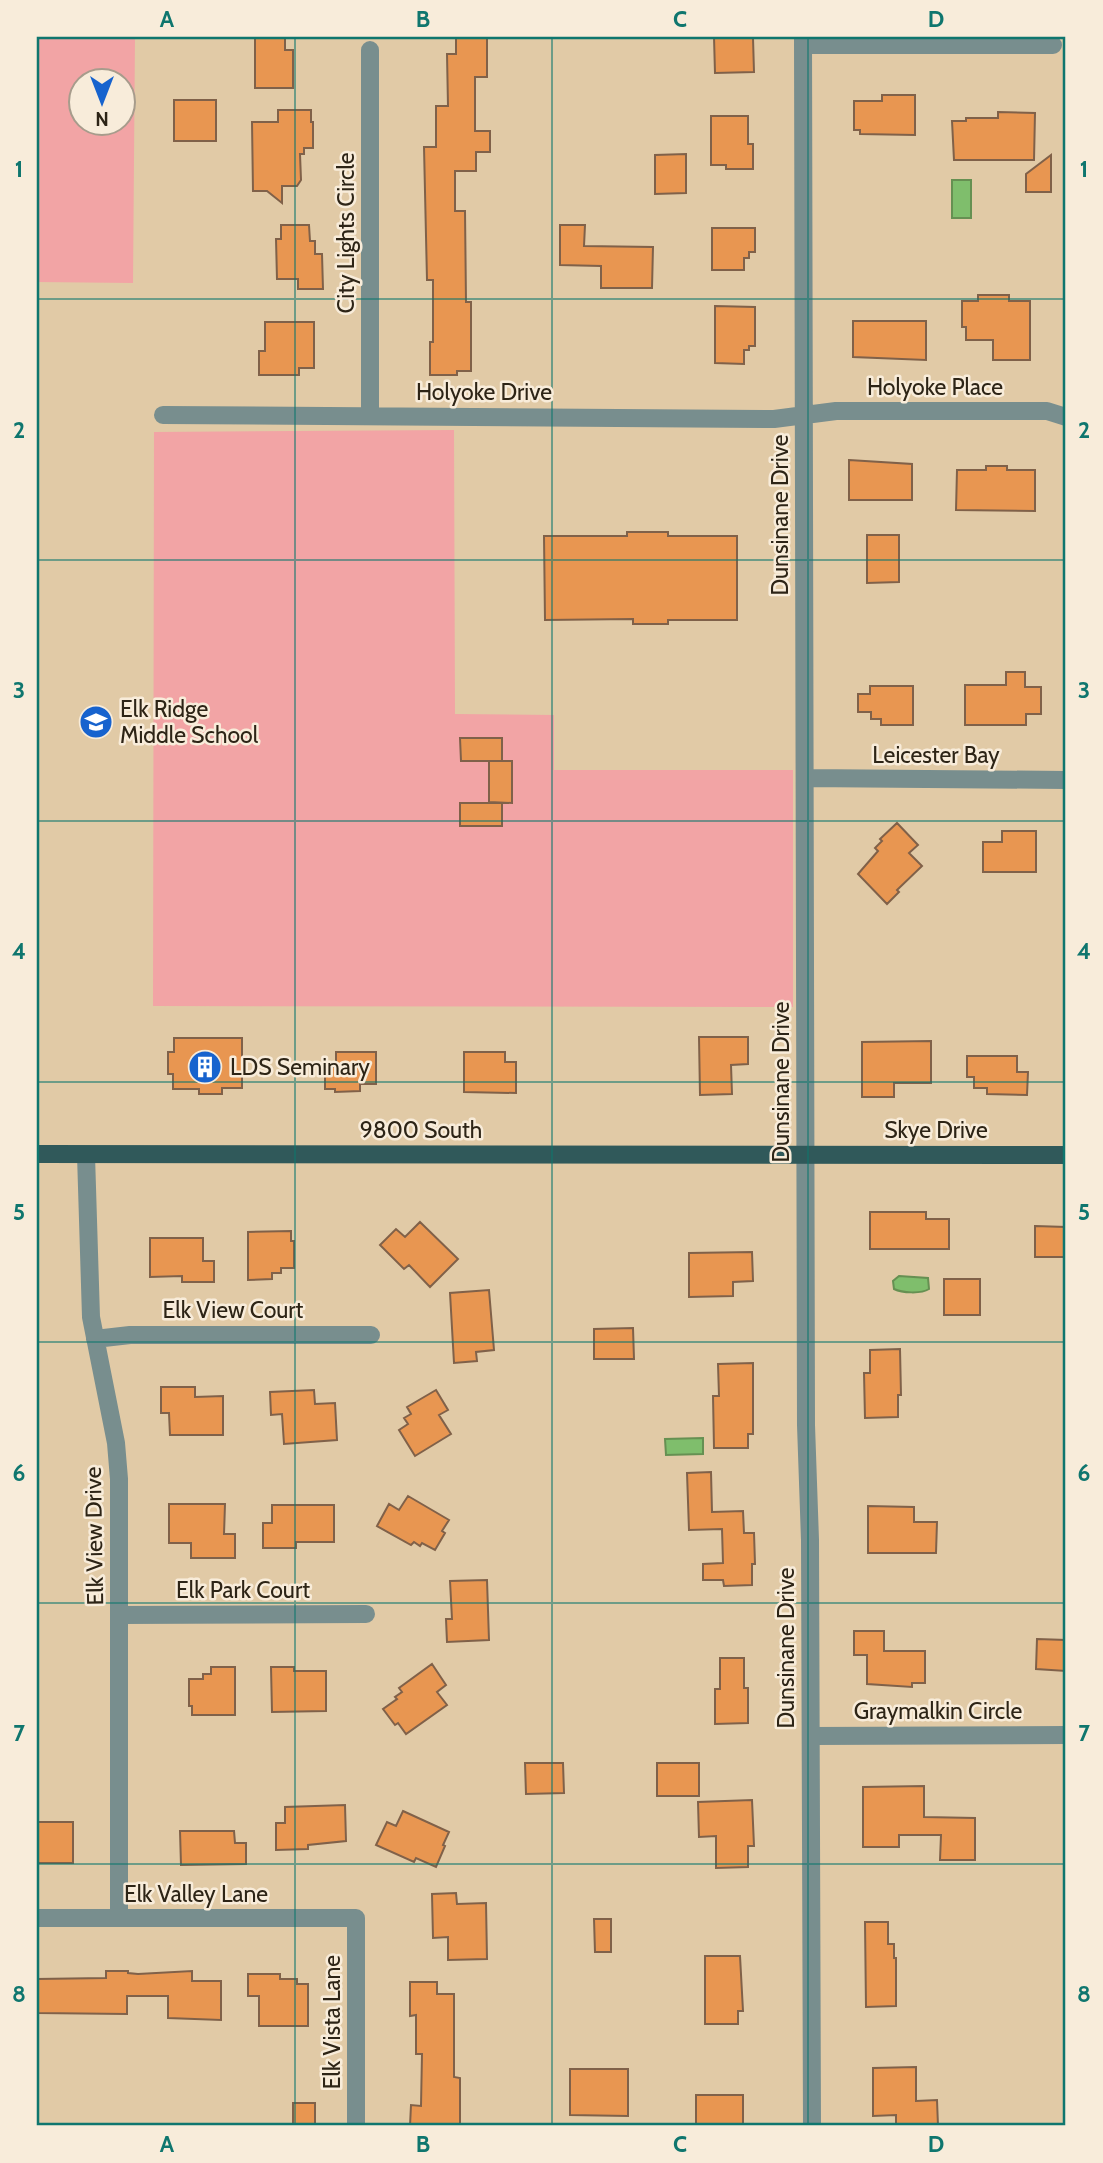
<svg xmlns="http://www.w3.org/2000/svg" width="1103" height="2163" viewBox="0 0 1103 2163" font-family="Cabin,sans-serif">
<rect width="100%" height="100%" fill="#e1caa6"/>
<path fill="#f2a4a5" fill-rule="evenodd" d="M 37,37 L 135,37 L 133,283 L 37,282 ZM 80,80 L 122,80 L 122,122 L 80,122 Z
M 454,430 L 455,714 L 554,715 L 554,770 L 793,770 L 793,1007 L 153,1006 L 154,432 Z"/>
<path fill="#7fbe6c" stroke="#669052" stroke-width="2" d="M 952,180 L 971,180 L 971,218 L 952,218 Z
M 899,1276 L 928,1278 L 929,1289 C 921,1294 902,1293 894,1289 L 893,1281 Z
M 703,1438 L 703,1454 L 666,1455 L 665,1439 Z"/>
<path fill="#e89651" stroke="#806149" stroke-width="2" d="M 255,37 L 285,37 L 285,50 L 293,50 L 293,88 L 255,88 Z
M 456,37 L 487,37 L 487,77 L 475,77 L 475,131 L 490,131 L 490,152 L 476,152 L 476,171 L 455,171 L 455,211 L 465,211 L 466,302 L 471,302 L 471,371 L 457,371 L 457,375 L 430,375 L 430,342 L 433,342 L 433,280 L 427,280 L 424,147 L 436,147 L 436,106 L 448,106 L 447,54 L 456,54 Z
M 714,37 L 753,38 L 754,72 L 715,73 Z
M 882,95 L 915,95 L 915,135 L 860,134 L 860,130 L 854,130 L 854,101 L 882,101 Z
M 174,100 L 216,100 L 216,141 L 174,141 Z
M 278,110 L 311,110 L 311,122 L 313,122 L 313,148 L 304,148 L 304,154 L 300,154 L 301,180 L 297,186 L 282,186 L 282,203 L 267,191 L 253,191 L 252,122 L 278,122 Z
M 998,112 L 1035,113 L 1034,160 L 954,160 L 952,121 L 966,121 L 966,118 L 998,118 Z
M 711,116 L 748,116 L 748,144 L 753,144 L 753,169 L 726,169 L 726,165 L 711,165 Z
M 686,154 L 686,193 L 655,194 L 655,155 Z
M 1051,155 L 1051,192 L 1026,192 L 1026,174 Z
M 281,225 L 309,225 L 310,241 L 315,241 L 315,254 L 322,254 L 323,289 L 298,289 L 298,279 L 277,279 L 276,239 L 281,239 Z
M 560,225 L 585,225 L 584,246 L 653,247 L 652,288 L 601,288 L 601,266 L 560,265 Z
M 712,228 L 755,228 L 755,252 L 749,252 L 749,258 L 744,258 L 744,270 L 712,270 Z
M 978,295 L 1009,295 L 1009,301 L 1030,301 L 1030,360 L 993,360 L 993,340 L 966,340 L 966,327 L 962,327 L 962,301 L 978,301 Z
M 715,306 L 755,307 L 755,346 L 749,346 L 749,350 L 744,350 L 744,364 L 715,363 Z
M 853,321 L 926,321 L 926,360 L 853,357 Z
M 265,322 L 314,322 L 314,368 L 299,368 L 299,375 L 259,375 L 259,351 L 265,351 Z
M 849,460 L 912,464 L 912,500 L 849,500 Z
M 986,466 L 1007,466 L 1007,470 L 1035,470 L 1035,511 L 956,510 L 957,470 L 986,470 Z
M 627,532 L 668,532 L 668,536 L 737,536 L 737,620 L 668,620 L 668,624 L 633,624 L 633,619 L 545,620 L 544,536 L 627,536 Z
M 867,535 L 899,535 L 899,582 L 867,583 Z
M 1006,672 L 1025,672 L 1025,687 L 1041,687 L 1041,714 L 1026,714 L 1026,725 L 965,725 L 965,685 L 1006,685 Z
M 870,686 L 913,686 L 913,725 L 881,725 L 881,719 L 871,719 L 871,712 L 858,712 L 858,694 L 870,694 Z
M 460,738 L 502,738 L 502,761 L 461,761 Z
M 489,761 L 512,761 L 512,803 L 489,802 Z
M 460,803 L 502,803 L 502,826 L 460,826 Z
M 897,823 L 918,845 L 909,853 L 922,866 L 897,890 L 899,892 L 887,904 L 858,874 L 878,851 L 875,848 L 882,841 L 880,839 Z
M 1002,831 L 1036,831 L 1036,872 L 983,872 L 983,842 L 1002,842 Z
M 699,1037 L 748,1037 L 748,1064 L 731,1065 L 732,1094 L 700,1095 Z
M 174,1038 L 242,1038 L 242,1088 L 222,1088 L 222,1094 L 199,1094 L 199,1089 L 173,1089 L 173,1074 L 168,1074 L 168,1052 L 174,1052 Z
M 931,1041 L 931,1083 L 894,1083 L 894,1097 L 862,1097 L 862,1042 Z
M 336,1052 L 376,1052 L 376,1084 L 360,1084 L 360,1091 L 335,1092 L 335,1089 L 325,1089 L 325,1067 L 336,1067 Z
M 464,1052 L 505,1052 L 505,1062 L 516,1062 L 516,1093 L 464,1092 Z
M 967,1056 L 1017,1056 L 1017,1072 L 1028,1072 L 1027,1095 L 987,1094 L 987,1088 L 974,1088 L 974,1077 L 967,1077 Z
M 870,1212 L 926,1212 L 926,1219 L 949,1219 L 949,1249 L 870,1249 Z
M 420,1222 L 458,1259 L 430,1287 L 409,1265 L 404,1269 L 380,1245 L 396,1229 L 405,1237 Z
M 1035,1226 L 1066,1227 L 1066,1257 L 1035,1257 Z
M 291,1231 L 291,1241 L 294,1241 L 294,1268 L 281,1268 L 281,1273 L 272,1273 L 272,1279 L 248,1280 L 248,1232 Z
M 150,1238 L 203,1238 L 203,1261 L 214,1261 L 214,1282 L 182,1282 L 182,1276 L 150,1277 Z
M 752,1252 L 753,1281 L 733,1282 L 733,1296 L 689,1297 L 689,1253 Z
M 944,1279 L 980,1279 L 980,1315 L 944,1315 Z
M 489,1290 L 494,1350 L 476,1352 L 477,1361 L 454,1363 L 450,1293 Z
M 633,1328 L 634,1359 L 594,1359 L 594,1329 Z
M 900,1349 L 901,1395 L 898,1395 L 898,1417 L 865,1418 L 864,1373 L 870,1373 L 870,1350 Z
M 753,1363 L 753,1434 L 748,1434 L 748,1448 L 714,1448 L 713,1396 L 719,1396 L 718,1364 Z
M 161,1387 L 195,1387 L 195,1397 L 223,1396 L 223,1435 L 170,1435 L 169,1413 L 161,1413 Z
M 314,1390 L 315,1404 L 335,1403 L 337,1440 L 284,1444 L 282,1414 L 271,1415 L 270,1392 Z
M 436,1390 L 448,1410 L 439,1415 L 451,1434 L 415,1456 L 399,1430 L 408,1424 L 404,1418 L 411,1414 L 407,1407 Z
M 711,1472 L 712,1512 L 743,1511 L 744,1533 L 754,1533 L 755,1564 L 752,1564 L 752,1585 L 724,1586 L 723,1580 L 703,1580 L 703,1564 L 723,1563 L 722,1529 L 689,1530 L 687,1473 Z
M 408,1496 L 449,1520 L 442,1531 L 445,1533 L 435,1550 L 422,1543 L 420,1546 L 414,1542 L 411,1545 L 377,1526 L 389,1504 L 399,1510 Z
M 169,1504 L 225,1504 L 224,1534 L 235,1534 L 235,1558 L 191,1558 L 191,1543 L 169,1543 Z
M 272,1505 L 334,1505 L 334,1542 L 296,1542 L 296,1548 L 263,1548 L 263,1523 L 272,1523 Z
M 868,1506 L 914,1507 L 914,1522 L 937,1522 L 936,1553 L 868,1553 Z
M 487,1580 L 489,1640 L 447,1642 L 446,1619 L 452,1619 L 450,1581 Z
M 854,1631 L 884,1631 L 884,1651 L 925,1651 L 925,1683 L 912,1683 L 912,1687 L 867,1684 L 867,1655 L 854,1655 Z
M 1037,1639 L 1066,1640 L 1066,1671 L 1036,1669 Z
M 720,1658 L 744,1658 L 744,1688 L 748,1688 L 748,1723 L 715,1724 L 715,1689 L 720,1689 Z
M 432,1664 L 446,1685 L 437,1692 L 447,1705 L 406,1734 L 398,1723 L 395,1725 L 383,1709 L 397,1699 L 395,1697 L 402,1692 L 399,1688 Z
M 211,1667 L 235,1667 L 235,1715 L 192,1715 L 192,1706 L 189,1706 L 189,1679 L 203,1679 L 203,1674 L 211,1674 Z
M 271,1667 L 294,1667 L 294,1671 L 326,1671 L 326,1711 L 272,1712 Z
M 525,1763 L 563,1763 L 564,1793 L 526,1794 Z
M 657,1763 L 699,1763 L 699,1796 L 657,1796 Z
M 924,1786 L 924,1817 L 975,1818 L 975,1860 L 940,1860 L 941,1835 L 899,1835 L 899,1847 L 863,1847 L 863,1787 Z
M 752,1800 L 754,1846 L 748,1846 L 748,1867 L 716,1868 L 716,1836 L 699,1837 L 698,1802 Z
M 345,1805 L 346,1841 L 308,1845 L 308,1849 L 276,1850 L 276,1823 L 285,1823 L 285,1807 Z
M 403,1811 L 449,1832 L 443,1845 L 445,1846 L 436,1867 L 416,1858 L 414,1862 L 376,1845 L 387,1822 L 396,1826 Z
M 37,1822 L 73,1822 L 73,1863 L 37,1863 Z
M 180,1831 L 234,1831 L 235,1843 L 246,1843 L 246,1864 L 181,1865 Z
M 456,1893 L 457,1904 L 486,1903 L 487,1959 L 448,1960 L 448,1937 L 433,1938 L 432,1894 Z
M 594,1919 L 611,1919 L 611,1952 L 595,1952 Z
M 865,1922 L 888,1922 L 888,1944 L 894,1944 L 894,1958 L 896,1958 L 896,2006 L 866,2007 Z
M 705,1956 L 740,1956 L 743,2011 L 738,2011 L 738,2024 L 705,2024 Z
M 106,1971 L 128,1971 L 128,1973 L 138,1974 L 192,1971 L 192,1981 L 221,1981 L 221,2020 L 168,2018 L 168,1996 L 127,1996 L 127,2014 L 37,2013 L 37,1979 L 106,1978 Z
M 248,1974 L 280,1974 L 280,1979 L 297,1979 L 297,1984 L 308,1984 L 308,2026 L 259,2026 L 259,1996 L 248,1996 Z
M 410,1982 L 437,1982 L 437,1994 L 454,1994 L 454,2077 L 460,2078 L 460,2126 L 410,2126 L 411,2105 L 421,2106 L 422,2054 L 416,2054 L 416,2015 L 410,2016 Z
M 916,2067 L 916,2101 L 937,2100 L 938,2126 L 896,2126 L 896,2115 L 873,2116 L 873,2068 Z
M 570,2069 L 628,2069 L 628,2116 L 570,2115 Z
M 696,2095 L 743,2095 L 743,2126 L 696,2126 Z
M 293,2103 L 315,2103 L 315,2126 L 293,2126 Z"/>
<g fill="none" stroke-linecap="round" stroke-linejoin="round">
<path stroke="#788e8e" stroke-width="18" d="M 803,37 L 806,1425 L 810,1540 L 812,2126
M 803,45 L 1053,45
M 370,50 L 370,416
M 163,415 L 774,419 L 836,411 L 1047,411 L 1066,417
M 805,778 L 1066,780
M 86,1155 L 91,1317 L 116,1443 L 119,1479 L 119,1918
M 95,1339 L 130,1335 L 371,1335
M 120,1615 L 366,1614
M 811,1736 L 1066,1735
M 37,1918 L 356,1918 L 356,2126"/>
<path stroke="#30595a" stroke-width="18" d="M 37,1154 L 1066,1155"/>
</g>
<path fill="none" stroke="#0f766e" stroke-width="2" stroke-opacity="0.55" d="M 295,37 L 295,2126M 552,37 L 552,2126M 808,37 L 808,2126M 37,299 L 1066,299M 37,560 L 1066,560M 37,821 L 1066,821M 37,1082 L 1066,1082M 37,1342 L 1066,1342M 37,1603 L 1066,1603M 37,1864 L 1066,1864"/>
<defs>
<symbol id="school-disc" viewBox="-11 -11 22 22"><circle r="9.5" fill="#1763ce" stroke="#f8ecda"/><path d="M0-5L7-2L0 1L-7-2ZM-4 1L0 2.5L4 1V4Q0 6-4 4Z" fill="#fff"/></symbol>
<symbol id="building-disc" viewBox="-11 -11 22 22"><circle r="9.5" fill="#1763ce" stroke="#f8ecda"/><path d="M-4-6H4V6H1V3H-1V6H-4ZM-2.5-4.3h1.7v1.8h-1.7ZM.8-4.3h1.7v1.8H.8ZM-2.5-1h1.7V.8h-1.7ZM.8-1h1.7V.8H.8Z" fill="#fff"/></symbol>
</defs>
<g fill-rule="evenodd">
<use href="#school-disc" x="77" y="703" width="38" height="38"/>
<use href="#building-disc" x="186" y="1048" width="38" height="38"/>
</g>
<g text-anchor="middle" stroke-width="5" stroke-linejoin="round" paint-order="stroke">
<g font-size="23" fill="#2d2416" stroke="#f8ecda">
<text transform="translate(346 233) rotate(-90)" y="8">City Lights Circle</text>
<text x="935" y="395">Holyoke Place</text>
<text x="484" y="400">Holyoke Drive</text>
<text transform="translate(780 515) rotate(-90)" y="8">Dunsinane Drive</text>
<text x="936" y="763">Leicester Bay</text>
<text transform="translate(781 1082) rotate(-90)" y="8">Dunsinane Drive</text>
<text x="421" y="1138">9800 South</text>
<text x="936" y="1138">Skye Drive</text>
<text x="233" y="1318">Elk View Court</text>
<text transform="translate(94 1536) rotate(-91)" y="8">Elk View Drive</text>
<text x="243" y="1598">Elk Park Court</text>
<text transform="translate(786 1648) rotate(-90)" y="8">Dunsinane Drive</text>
<text x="938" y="1719">Graymalkin Circle</text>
<text x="196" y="1902">Elk Valley Lane</text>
<text transform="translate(332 2022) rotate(-90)" y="8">Elk Vista Lane</text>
</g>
<g font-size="23" fill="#2d2416" stroke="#f8ecda" text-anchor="start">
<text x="120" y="717">Elk Ridge<tspan x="120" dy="26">Middle School</tspan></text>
<text x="230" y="1075">LDS Seminary</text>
</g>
</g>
<rect width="1103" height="2163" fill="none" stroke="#f8ecda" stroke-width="77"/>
<g transform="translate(102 102) rotate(180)"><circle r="33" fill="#f8ecda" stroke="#a79c8c" stroke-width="2"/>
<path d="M0-5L12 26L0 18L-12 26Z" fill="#1763ce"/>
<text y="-10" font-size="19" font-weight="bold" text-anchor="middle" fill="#2d2416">N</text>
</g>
<rect x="38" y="38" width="1026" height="2086" fill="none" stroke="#0f766e" stroke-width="2.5"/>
<g font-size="23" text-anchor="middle" font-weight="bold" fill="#0f766e">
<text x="167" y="27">A</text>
<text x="423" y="27">B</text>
<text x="680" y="27">C</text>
<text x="936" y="27">D</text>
<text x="19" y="177">1</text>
<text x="1084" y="177">1</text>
<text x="19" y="438">2</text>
<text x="1084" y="438">2</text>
<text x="19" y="698">3</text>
<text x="1084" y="698">3</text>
<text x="19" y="959">4</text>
<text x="1084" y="959">4</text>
<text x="19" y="1220">5</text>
<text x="1084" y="1220">5</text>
<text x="19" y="1481">6</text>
<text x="1084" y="1481">6</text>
<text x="19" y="1741">7</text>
<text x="1084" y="1741">7</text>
<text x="19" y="2002">8</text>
<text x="1084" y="2002">8</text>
<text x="167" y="2152">A</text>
<text x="423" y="2152">B</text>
<text x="680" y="2152">C</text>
<text x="936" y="2152">D</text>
</g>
</svg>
